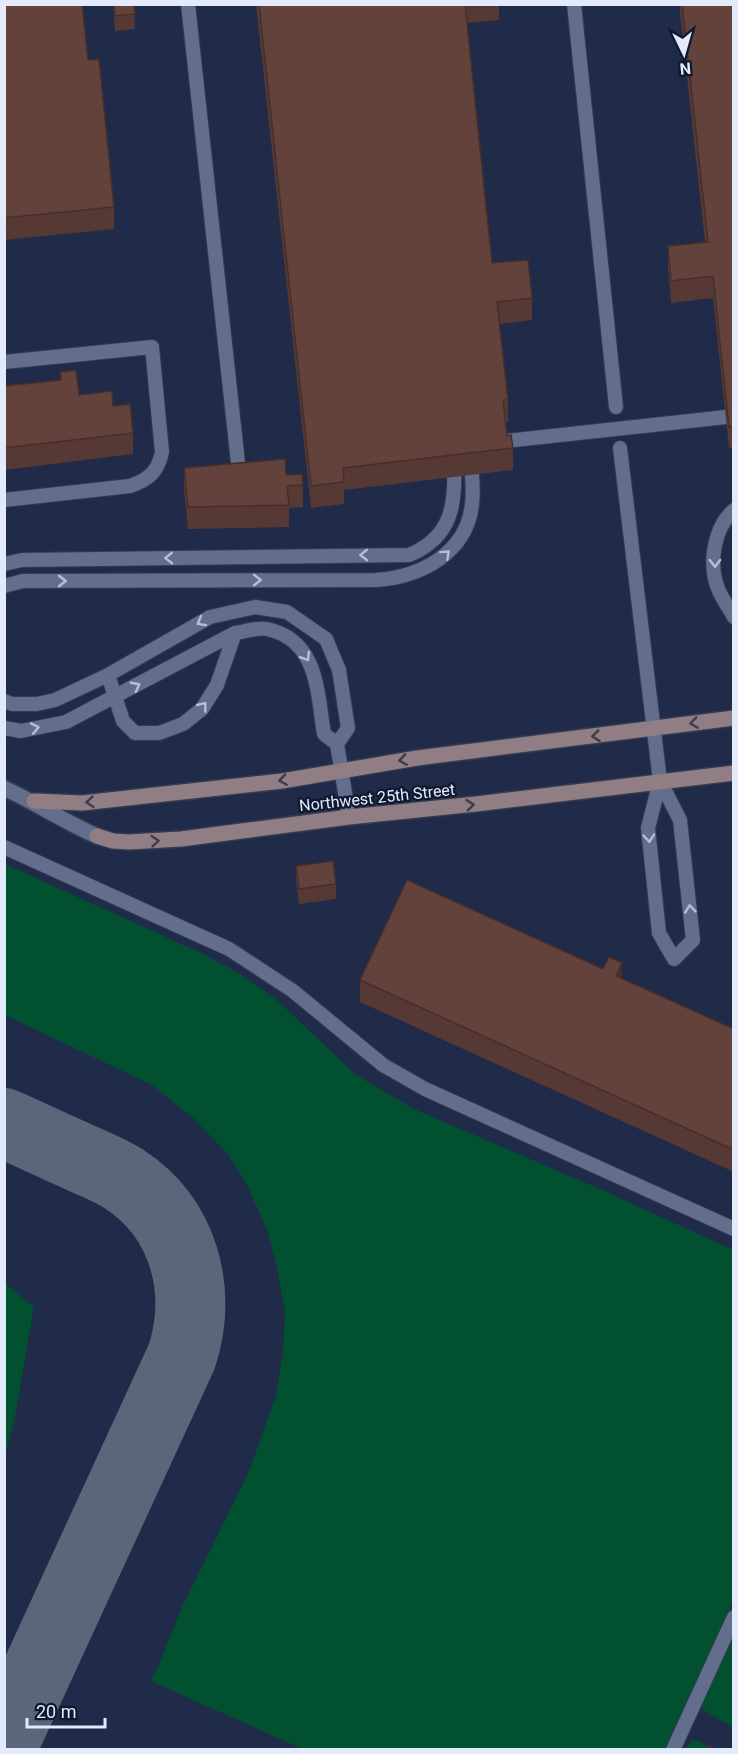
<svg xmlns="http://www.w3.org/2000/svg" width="738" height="1754" viewBox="0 0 738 1754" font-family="Roboto,sans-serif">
<rect width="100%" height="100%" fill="#18223a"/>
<path fill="#1f2b49" d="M 5,5 L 733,5 L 733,1749 L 5,1749 Z"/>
<path fill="#015131" d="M 5,864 L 199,952 L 242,975 L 278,1001 L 356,1075 L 414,1109 L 600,1189 L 733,1250 L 733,1600 L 667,1749 L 303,1749 L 155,1683 L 151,1679 L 159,1665 L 182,1607 L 248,1474 L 276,1396 L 283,1351 L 285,1311 L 276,1263 L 267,1230 L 247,1185 L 227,1153 L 194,1119 L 152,1085 L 5,1015 Z
M 5,1283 L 34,1307 L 14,1422 L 5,1456 Z
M 733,1632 L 733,1728 L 699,1707 Z
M 692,1740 L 702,1742 L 710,1749 L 685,1750 Z"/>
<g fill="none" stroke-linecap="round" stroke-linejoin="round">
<path stroke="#5c667b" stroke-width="70" d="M 4,1123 C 29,1134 54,1146 79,1157 C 94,1164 110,1170 124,1179 C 184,1218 203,1290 182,1356 L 4,1743"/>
<defs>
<path id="lane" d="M 188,4 L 239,472
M 574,4 L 616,407
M 4,362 L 152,347 L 162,452 C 158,472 148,480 130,486 L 4,500
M 620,448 L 660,781 L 680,820 L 693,940 L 674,959 L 659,933 L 648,828 L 660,781
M 734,510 C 713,528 708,566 719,591 C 723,600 729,608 734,617
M 4,564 L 22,560 L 409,555 C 453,537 456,503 454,460
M 4,586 L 23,581 L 376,580 C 421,577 467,553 472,504 C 474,488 472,472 470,457
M 108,675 L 123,721 L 135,733 L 159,733 L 183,724 L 202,709 L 217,685 L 235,633
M 4,701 L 12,704 L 37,704 L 55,700 L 108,675 L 210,617 L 255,607 L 287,612 L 326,639 L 339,670 L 348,728 L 337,744 L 349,817
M 4,728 L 21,731 L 66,722 L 235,633 C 244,632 258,627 267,629 C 318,640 317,691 324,734 L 337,744
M 4,847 L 229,949 L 293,991 L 383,1065 L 425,1089 L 734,1229
M 673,1750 L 734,1617"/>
<path id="street" d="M 4,788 C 36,803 65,822 97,836"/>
<path id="secondary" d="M 34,801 L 82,803 L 282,781 L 417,758 L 734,718
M 97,836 L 113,841 L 129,842 L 181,839 L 349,817 L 476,804 L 734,773"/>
</defs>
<use href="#lane" stroke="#353b50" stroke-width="16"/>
<use href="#street" stroke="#353b50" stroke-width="18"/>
<use href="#secondary" stroke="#353b50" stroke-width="18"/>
<use href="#lane" stroke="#626e8b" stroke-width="14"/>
<use href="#street" stroke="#626e8b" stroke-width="15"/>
<use href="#secondary" stroke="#917e84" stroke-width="15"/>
<defs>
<path id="lane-bridge" d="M 505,441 L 726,417"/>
</defs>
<use href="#lane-bridge" stroke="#353b50" stroke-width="16" stroke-linecap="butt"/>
<use href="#lane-bridge" stroke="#626e8b" stroke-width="14"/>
</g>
<path fill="#563934" d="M 4,4 L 88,60 L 114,207 L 114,229 L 4,240 Z
M 113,4 L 134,4 L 135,29 L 115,31 Z
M 256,4 L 499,4 L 499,20 L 467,23 L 492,263 L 532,298 L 532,320 L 499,324 L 508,400 L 508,422 L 505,422 L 507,436 L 513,448 L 513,470 L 344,490 L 344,504 L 311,508 Z
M 679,4 L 734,4 L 734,448 L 729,448 L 713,298 L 671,303 L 668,268 L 668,246 L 705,242 Z
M 60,372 L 79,395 L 113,406 L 133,433 L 133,454 L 4,470 L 4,386 L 60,380 Z
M 184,468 L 286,475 L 303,485 L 303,507 L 289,508 L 289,527 L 188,529 L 184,490 Z
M 296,866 L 336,884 L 336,899 L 299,904 L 296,881 Z
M 622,979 L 734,1029 L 734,1172 L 360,1002 L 360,980 Z"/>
<path fill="#462e2a" d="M 622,963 L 622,985 L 616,976 Z"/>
<path fill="#64423c" stroke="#462e2a" stroke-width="1.5" d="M 4,4 L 82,4 L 88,60 L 99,59 L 114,207 L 4,218 Z
M 114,4 L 134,4 L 135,14 L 115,16 Z
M 259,4 L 465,4 L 492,263 L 528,260 L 532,298 L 497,302 L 508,400 L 503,400 L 505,419 L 507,436 L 511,435 L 513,448 L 343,468 L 344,482 L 311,486 Z
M 682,4 L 734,4 L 734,426 L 729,427 L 713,276 L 671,281 L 668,246 L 708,242 Z
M 76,370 L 79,395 L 112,391 L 113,406 L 130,404 L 133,433 L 4,448 L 4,386 L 61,380 L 60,372 Z
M 285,459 L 286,475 L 302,474 L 303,485 L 287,486 L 289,505 L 188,507 L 184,468 Z
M 333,861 L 336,884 L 299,889 L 296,866 Z
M 407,880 L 603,969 L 609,957 L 622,963 L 616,976 L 734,1029 L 734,1150 L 360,980 Z
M 709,1746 L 716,1749 L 707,1749 Z"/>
<defs><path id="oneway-chevron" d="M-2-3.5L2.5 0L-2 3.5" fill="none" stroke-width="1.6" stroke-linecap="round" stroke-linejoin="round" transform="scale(1.5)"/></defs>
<g stroke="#b6bfd4">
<use href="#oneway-chevron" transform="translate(446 554) rotate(-42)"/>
<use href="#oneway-chevron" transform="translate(364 555) rotate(179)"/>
<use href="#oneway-chevron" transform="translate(169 558) rotate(179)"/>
<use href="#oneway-chevron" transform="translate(715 563) rotate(89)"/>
<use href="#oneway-chevron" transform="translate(257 580)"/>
<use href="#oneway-chevron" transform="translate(62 581)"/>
<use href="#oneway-chevron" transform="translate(201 622) rotate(151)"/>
<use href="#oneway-chevron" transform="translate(306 657) rotate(58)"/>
<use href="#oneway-chevron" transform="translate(136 686) rotate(-28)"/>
<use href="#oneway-chevron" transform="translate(203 706) rotate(-51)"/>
<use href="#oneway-chevron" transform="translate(35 728) rotate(-11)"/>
<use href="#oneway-chevron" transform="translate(649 838) rotate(85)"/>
<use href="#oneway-chevron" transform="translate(690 909) rotate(-96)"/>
</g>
<g stroke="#3d3c4d">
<use href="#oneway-chevron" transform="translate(694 723) rotate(172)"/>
<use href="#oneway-chevron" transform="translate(596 736) rotate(173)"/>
<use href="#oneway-chevron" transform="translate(403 760) rotate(171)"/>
<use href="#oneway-chevron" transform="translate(283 780) rotate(171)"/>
<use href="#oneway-chevron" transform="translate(90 802) rotate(175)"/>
<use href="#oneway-chevron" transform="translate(470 805) rotate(-6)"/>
<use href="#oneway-chevron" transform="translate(155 841) rotate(-5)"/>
</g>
<g text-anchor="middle" stroke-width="4.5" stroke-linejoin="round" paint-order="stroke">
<g font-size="16" fill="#e3eafb" stroke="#101830">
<text transform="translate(377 797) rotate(-6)" y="6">Northwest 25th Street</text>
</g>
</g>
<rect width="738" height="1754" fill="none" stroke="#e3eafb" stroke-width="12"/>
<g transform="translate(684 54) rotate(175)" stroke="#101830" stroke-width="4.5" paint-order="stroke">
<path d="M0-4.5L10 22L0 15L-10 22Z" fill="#e3eafb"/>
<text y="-9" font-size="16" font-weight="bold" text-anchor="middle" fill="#e3eafb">N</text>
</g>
<path d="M27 1718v9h78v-9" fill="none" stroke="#e3eafb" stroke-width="3"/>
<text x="36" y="1718" font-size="18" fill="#e3eafb" stroke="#101830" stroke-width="4.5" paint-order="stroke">20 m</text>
</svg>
